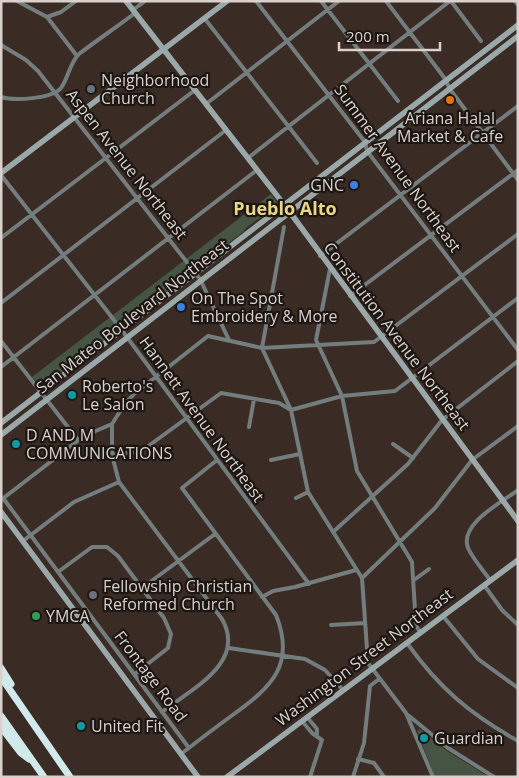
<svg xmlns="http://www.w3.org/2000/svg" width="519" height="778" viewBox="0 0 519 778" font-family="'Open Sans',sans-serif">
<rect width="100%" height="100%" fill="#3a2c25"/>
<path fill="#465444" d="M 271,194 L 278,204 L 275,207 L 247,227 L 243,232 L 44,386 L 39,386 L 32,377 Z
M 420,729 L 447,751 L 489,777 L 435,777 L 417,731 Z"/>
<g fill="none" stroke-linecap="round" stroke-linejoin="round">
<path stroke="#747d7e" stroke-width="4" d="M 17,1 L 47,17 L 77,56
M 256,1 L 365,142 L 367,151 L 518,350
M 321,1 L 398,101
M 386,1 L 446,80 L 449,88 L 518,180
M 451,1 L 481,41
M 515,1 L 518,5
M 133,10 L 145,1
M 47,17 L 61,12 L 76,1
M 205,19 L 317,163
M 1,45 L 26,60 L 38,71 L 200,279 L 229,340
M 1,97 C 14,101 52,99 61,88 C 68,79 70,62 79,54 C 97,40 117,27 135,13
M 206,104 L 339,1
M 248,158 L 450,1
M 1,175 L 121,329 L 309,584
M 284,227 L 262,348 L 291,410 L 308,492 L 362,578 L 368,663 L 406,713 L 433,777
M 1,238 L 195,90
M 320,256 L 518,106
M 330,269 L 316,340 L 342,396 L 357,471 L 412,562 L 416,626 L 421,633
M 350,296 L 518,170
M 1,303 L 226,130
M 1,341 L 78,440
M 1,367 L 257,170
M 112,424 L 112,455 L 119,482 L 222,619 C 247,663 191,689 162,712
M 249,427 L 254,399
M 393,444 L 413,458
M 112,455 L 136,452 L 147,447 L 221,393 L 279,403 L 291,410 L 342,396 L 395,391 L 518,298
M 271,460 L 300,454
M 3,498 L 189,748
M 296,498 L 308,492
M 1,500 L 84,436 L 112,424 L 124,405 L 134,394 L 208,336 L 262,348 L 374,342 L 518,234
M 333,532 L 408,464 L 442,420 L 518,361
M 23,541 L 74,502 L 119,482
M 58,572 L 92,547 L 107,547 L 118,556 L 164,618 L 171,634 L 168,648 L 135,674
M 362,578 L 435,508 L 472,460 L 518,426
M 414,580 L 429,569
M 490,580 C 483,570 473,559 468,548 C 459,524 502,502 518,490
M 484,585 L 502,610 L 518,625
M 142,588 L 215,534
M 262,597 L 273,591 L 295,587 L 356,570
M 443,616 L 478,659 L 518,688
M 331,625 L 365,623
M 407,643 C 439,688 470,714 518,741
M 229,648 L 305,659 L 325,670 L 343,690
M 408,715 L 448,748 L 494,777
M 307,717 L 317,729 L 317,734
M 302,721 L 312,733 L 322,740 L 310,777
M 181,754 C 199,740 216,727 234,714 C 271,687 296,665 276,615 L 182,488 L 217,460
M 358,759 L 374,763 L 384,777
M 353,777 L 364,743 L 370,686 L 379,679"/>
<path stroke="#9aa8aa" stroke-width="5.5" d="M 126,1 L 289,211 L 518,521
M 1,173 L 227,1
M 1,423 L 518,25
M 1,435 L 518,36
M 1,512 L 198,777
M 227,777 L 518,560"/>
<path stroke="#d2e9ec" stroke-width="7" d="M 1,668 L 11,684
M 1,677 L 70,777
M 1,716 L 44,777
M 1,727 L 21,753 L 29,759"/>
</g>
<g fill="#6b7280" stroke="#1c1613" stroke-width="2">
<circle cx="91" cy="89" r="5"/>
<circle cx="93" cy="595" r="5"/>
</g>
<circle fill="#e8710a" stroke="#1c1613" stroke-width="2" cx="450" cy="100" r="5"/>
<g fill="#3f7fe0" stroke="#1c1613" stroke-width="2">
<circle cx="354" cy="185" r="5"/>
<circle cx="181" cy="307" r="5"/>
</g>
<g fill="#0f9aa8" stroke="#1c1613" stroke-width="2">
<circle cx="72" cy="395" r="5"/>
<circle cx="16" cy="444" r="5"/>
<circle cx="81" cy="726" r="5"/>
<circle cx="424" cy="738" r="5"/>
</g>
<circle fill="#2e9e5b" stroke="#1c1613" stroke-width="2" cx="36" cy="616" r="5"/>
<g text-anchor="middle" stroke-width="4.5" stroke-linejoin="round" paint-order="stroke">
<g font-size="16" fill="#dad0cc" stroke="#1c1613" text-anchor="start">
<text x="101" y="86">Neighborhood<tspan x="101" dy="18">Church</tspan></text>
<text x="450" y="124" text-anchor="middle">Ariana Halal<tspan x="450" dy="18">Market &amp; Cafe</tspan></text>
<text x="344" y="191" text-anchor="end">GNC</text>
<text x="191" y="304">On The Spot<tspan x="191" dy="18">Embroidery &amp; More</tspan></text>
<text x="82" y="392">Roberto's<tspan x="82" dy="18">Le Salon</tspan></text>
<text x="26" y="441">D AND M<tspan x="26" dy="18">COMMUNICATIONS</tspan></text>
<text x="103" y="592">Fellowship Christian<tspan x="103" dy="18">Reformed Church</tspan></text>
<text x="46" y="622">YMCA</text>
<text x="91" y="732">United Fit</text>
<text x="434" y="744">Guardian</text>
</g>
<g font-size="16" fill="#dad0cc" stroke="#1c1613">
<text transform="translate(127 164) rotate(52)" y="6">Aspen Avenue Northeast</text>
<text transform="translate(398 168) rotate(54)" y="6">Summer Avenue Northeast</text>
<text transform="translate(132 316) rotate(-38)" y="6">San Mateo Boulevard Northeast</text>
<text transform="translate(397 336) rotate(53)" y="6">Constitution Avenue Northeast</text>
<text transform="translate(202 419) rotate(54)" y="6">Hannett Avenue Northeast</text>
<text transform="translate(364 657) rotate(-37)" y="6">Washington Street Northeast</text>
<text transform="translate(151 676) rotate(53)" y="6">Frontage Road</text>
</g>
<g font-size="18" font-weight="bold" fill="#ebd688" stroke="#1c1613">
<text x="285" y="215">Pueblo Alto</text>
</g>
</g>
<rect width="519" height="778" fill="none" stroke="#dad0cc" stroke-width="5"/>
<path d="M339 42v8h101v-8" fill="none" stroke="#dad0cc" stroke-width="2.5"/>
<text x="346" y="42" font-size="15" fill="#dad0cc" stroke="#1c1613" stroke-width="4" paint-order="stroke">200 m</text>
</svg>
